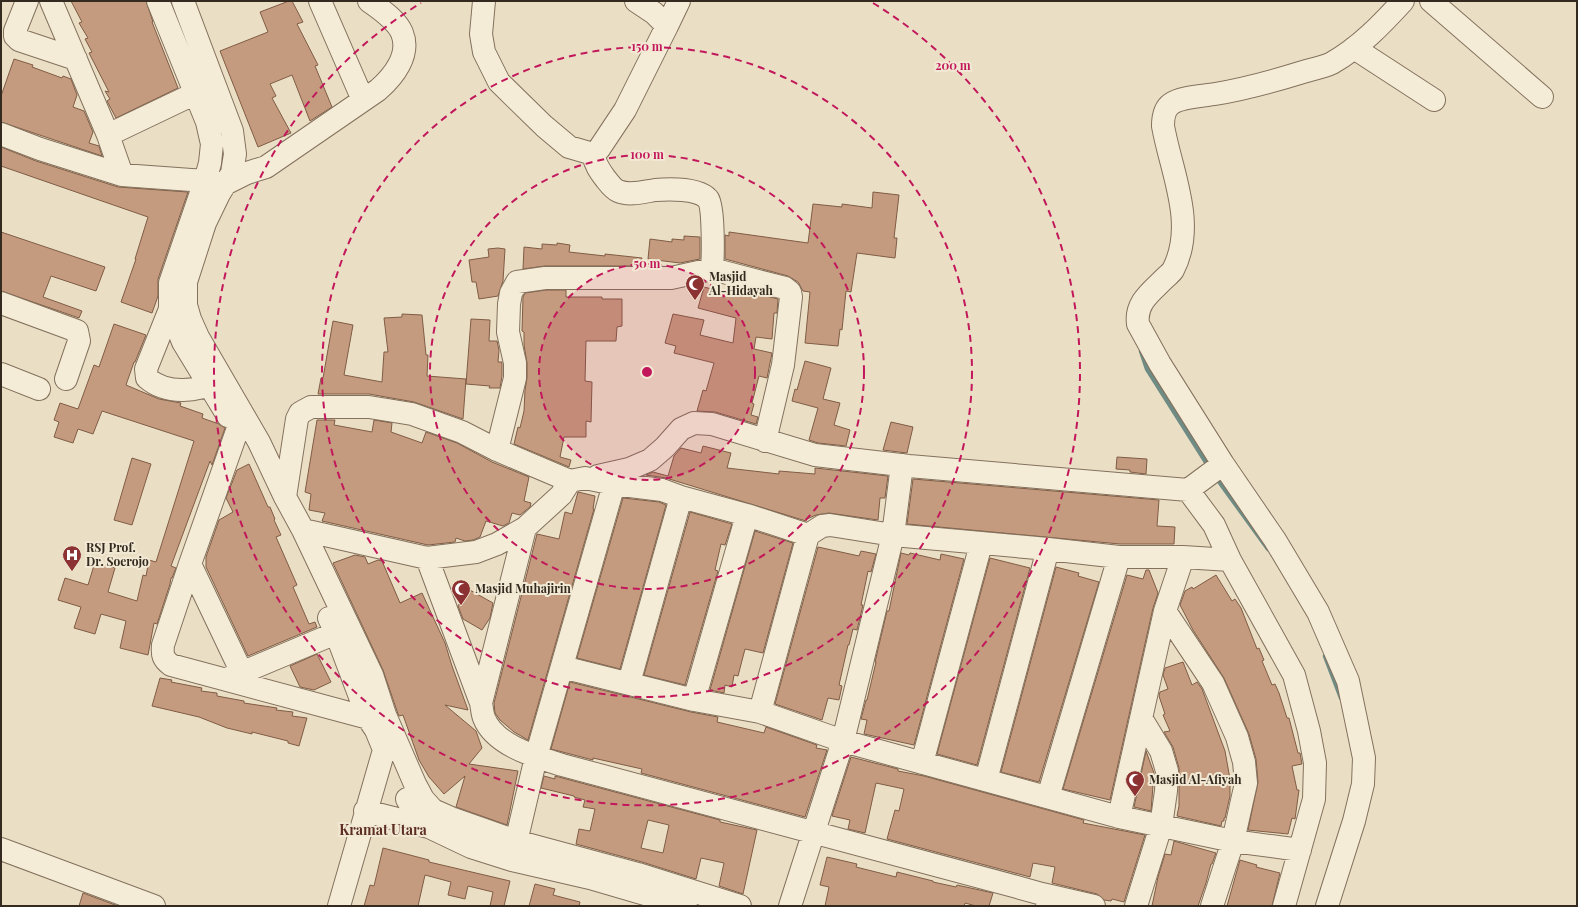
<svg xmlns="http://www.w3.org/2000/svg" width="1578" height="907" viewBox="0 0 1578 907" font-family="'Playfair Display',serif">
<rect width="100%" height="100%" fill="#eadfc5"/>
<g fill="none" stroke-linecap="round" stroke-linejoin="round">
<path stroke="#6e8b84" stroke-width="4.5" d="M 1141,351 L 1147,369 L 1209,467
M 1215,476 L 1268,549
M 1325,656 L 1341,698"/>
</g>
<path fill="#c49b7e" stroke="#805c45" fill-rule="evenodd" d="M 71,1 L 146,1 L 153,22 L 152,22 L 178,88 L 116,118 L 107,101 L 110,99 L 105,91 L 109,92 L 89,53 L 92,52 L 85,39 L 88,38 L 79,23 L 82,22 Z
M 289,1 L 292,1 L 303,22 L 297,24 L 318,65 L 315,66 L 332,107 L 310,121 L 292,75 L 270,84 L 276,96 L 272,98 L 291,133 L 258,147 L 220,51 L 268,32 L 260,12 Z
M 14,59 L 33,65 L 32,67 L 62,78 L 63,76 L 71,79 L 77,95 L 73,107 L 84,111 L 93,132 L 89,143 L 99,146 L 102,156 L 1,122 L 1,96 Z
M 1,147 L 36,161 L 118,187 L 188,192 L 158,279 L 158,296 L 152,313 L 121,302 L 136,259 L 135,259 L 148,217 L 1,166 Z
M 873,192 L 899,195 L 894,238 L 897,238 L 895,258 L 857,253 L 851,292 L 846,291 L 842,330 L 840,329 L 838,346 L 805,343 L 810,292 L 803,291 L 798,282 L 788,276 L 725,259 L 725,235 L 729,236 L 729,232 L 808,243 L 813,204 L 842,207 L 842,204 L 872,208 Z
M 1,232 L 105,267 L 96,291 L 51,276 L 43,297 L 82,311 L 79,318 L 1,291 Z
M 684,236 L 700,237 L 700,259 L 680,263 L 648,259 L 650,239 L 672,242 L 672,239 L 684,240 Z
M 557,243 L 570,245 L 569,252 L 605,256 L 605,254 L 642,258 L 641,266 L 545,266 L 523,269 L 524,247 L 542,249 L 542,244 L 557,245 Z
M 498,248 L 505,249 L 503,281 L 498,296 L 479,299 L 476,282 L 472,282 L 469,260 L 489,257 L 488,249 Z
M 728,286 L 778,299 L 777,313 L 774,313 L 772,339 L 756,337 L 754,349 L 772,353 L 767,378 L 759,376 L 752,403 L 754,404 L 751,415 L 758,417 L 756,424 L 715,412 L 697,411 L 703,390 L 706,391 L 714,363 L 674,353 L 676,346 L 665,343 L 673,314 L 704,320 L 700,335 L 733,343 L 736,318 L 698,308 L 704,287 L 728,293 Z
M 546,290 L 566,290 L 566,297 L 602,297 L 602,299 L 622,299 L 622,326 L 617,327 L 616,341 L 586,341 L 585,381 L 592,382 L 591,422 L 586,421 L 586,437 L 564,437 L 560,457 L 571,460 L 569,467 L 514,444 L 518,427 L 520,428 L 524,411 L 525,390 L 527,378 L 527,363 L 524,345 L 524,332 L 522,331 L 523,297 L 525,293 Z
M 402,314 L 422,315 L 426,355 L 428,355 L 427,376 L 466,379 L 463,419 L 414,402 L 369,394 L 318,394 L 321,378 L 323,378 L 333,321 L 353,325 L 344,375 L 382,382 L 384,352 L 388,352 L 384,318 L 402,317 Z
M 471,319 L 490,320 L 489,341 L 497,341 L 499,350 L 498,362 L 502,362 L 502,376 L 500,388 L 489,388 L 490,386 L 466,384 Z
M 114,324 L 146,335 L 135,362 L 134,362 L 126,385 L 159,399 L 181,403 L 180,406 L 203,414 L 202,418 L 219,424 L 225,428 L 212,465 L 210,461 L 171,566 L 176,568 L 172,578 L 171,578 L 170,584 L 157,624 L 154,623 L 148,655 L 120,648 L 126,621 L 101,614 L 95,634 L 74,628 L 81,607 L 58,600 L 65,578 L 88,585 L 95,562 L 115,568 L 108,592 L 137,601 L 143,575 L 146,576 L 149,560 L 156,562 L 194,441 L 102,411 L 93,434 L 78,429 L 73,443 L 54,437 L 59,422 L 54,420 L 60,403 L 78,409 L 94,365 L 99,367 Z
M 805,361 L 831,368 L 823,399 L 840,403 L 834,425 L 850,430 L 846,446 L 818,443 L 809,440 L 818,408 L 792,401 L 795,389 L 797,390 Z
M 317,420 L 335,420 L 334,425 L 372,432 L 374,420 L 392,423 L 391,432 L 422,443 L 426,432 L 457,443 L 492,462 L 529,477 L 524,501 L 531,503 L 530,507 L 520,515 L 512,513 L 509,523 L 503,526 L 486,521 L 480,537 L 473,540 L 465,541 L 456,538 L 455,542 L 428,545 L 322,521 L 325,513 L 309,510 L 311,494 L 305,492 Z
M 891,422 L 913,427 L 907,453 L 883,450 Z
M 703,446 L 731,453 L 727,468 L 779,474 L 779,471 L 815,474 L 815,468 L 888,476 L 885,498 L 880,498 L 878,520 L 829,513 L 816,515 L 807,519 L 806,521 L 666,478 L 646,475 L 653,472 L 668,476 L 674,456 L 681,448 L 701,453 Z
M 1117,457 L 1147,459 L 1146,474 L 1130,472 L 1130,470 L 1116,469 Z
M 132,458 L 151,464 L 132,525 L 114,520 Z
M 249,464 L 268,507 L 270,507 L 275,519 L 274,520 L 281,535 L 276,537 L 297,585 L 293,587 L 309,624 L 315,622 L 317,627 L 248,656 L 206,567 L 206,557 L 219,520 L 233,512 L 226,498 L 237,470 Z
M 913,479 L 1159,500 L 1157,526 L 1175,527 L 1174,544 L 1120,544 L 907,524 Z
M 578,492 L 595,496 L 593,509 L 594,509 L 528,740 L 514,732 L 500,720 L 495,713 L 494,703 L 537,534 L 559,539 L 565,512 L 572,514 Z
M 623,498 L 659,502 L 666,505 L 620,669 L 577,658 Z
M 690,512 L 732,524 L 725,545 L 721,544 L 715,570 L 718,571 L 685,685 L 644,675 Z
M 755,531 L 793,543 L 763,653 L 745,649 L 738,676 L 734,675 L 732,687 L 725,685 L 724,693 L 710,690 Z
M 818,547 L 859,556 L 861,551 L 876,554 L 871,572 L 868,571 L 862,600 L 861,605 L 863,605 L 857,630 L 853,629 L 849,645 L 848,645 L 839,685 L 842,686 L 839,700 L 828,698 L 822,720 L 775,704 Z
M 901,553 L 909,555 L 910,553 L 940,560 L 941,554 L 964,559 L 914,745 L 864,734 L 867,720 L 861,719 L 866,700 L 867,700 L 876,662 L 875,662 L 887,611 L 889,611 Z
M 355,555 L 365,557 L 368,564 L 378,560 L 382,561 L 400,603 L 422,593 L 445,643 L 452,666 L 468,710 L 445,705 L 476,731 L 482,748 L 469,764 L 518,771 L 507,825 L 456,807 L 465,776 L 444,794 L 429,777 L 419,760 L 403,715 L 399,716 L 398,714 L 383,670 L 333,563 Z
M 990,558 L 1030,568 L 977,765 L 937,754 Z
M 1056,567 L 1079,573 L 1078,576 L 1099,582 L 1039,782 L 1001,772 Z
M 1146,570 L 1149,570 L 1158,593 L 1153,608 L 1110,800 L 1063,789 L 1127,575 L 1143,579 Z
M 1216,575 L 1232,601 L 1235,599 L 1241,608 L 1257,649 L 1259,648 L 1264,660 L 1262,661 L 1272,685 L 1275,684 L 1279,693 L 1287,718 L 1289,718 L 1298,753 L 1300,753 L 1302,764 L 1292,766 L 1297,790 L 1299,790 L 1295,819 L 1292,818 L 1288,834 L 1248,830 L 1258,782 L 1256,759 L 1249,734 L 1224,678 L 1193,630 L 1180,605 L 1185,591 L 1192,587 L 1193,589 Z
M 468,589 L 493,603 L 490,618 L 482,630 L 463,619 L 458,606 Z
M 317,654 L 331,682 L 314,690 L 300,687 L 290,666 Z
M 1183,662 L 1192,685 L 1197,682 L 1202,689 L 1225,751 L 1230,779 L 1230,796 L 1225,818 L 1224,818 L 1224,821 L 1222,821 L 1221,826 L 1177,816 L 1179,806 L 1179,768 L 1173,747 L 1164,732 L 1170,731 L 1163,715 L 1165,714 L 1159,696 L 1160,692 L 1168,689 L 1163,675 L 1165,668 Z
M 160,678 L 172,680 L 171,682 L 202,688 L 201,691 L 217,693 L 217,696 L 244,701 L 244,703 L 277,708 L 276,710 L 293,712 L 292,716 L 307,718 L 299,746 L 288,743 L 288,741 L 252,732 L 252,734 L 227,728 L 199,717 L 152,706 Z
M 570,682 L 691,712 L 718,717 L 717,722 L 764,733 L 766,727 L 817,745 L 816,748 L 827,750 L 805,817 L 641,773 L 642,769 L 593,758 L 593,760 L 551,749 Z
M 1146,751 L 1154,773 L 1151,811 L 1134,807 Z
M 851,757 L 898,769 L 898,771 L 924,776 L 1084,820 L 1083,823 L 1145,835 L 1124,902 L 1112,899 L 1111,901 L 1104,900 L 1097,894 L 1052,883 L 1055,867 L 1033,863 L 1030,877 L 887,839 L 895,810 L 899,811 L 904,789 L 876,783 L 865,833 L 848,829 L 850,820 L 832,816 Z
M 544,776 L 555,779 L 555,776 L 720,820 L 720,822 L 757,830 L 743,894 L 719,886 L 724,863 L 701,858 L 696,879 L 642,862 L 576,844 L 579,829 L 590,831 L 595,809 L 583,807 L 585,800 L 574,797 L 574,796 L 541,788 ZM 648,820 L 669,825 L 663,853 L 641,848 Z
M 1174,841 L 1216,853 L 1212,864 L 1211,864 L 1206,883 L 1198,906 L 1152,906 L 1158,877 L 1165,854 L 1171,855 Z
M 383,848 L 429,860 L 429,862 L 510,881 L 504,906 L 490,906 L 493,892 L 468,886 L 465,899 L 448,895 L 451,882 L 425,875 L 418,906 L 364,906 L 370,885 L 374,886 Z
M 827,857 L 857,864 L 856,867 L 896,877 L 897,872 L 933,881 L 933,882 L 956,887 L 957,885 L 993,893 L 989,906 L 976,906 L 965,903 L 964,906 L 825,906 L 829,887 L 820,885 Z
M 1240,860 L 1257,865 L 1256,867 L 1280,873 L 1272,906 L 1227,906 Z
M 535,884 L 555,889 L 553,895 L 580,902 L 579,906 L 529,906 Z
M 83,893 L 118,906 L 79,906 Z"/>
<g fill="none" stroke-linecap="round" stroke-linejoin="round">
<defs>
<path id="minor" d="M 27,1 L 15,31 L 15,36 L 19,40 L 76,59
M 51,1 L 108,135 L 122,175
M 158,1 L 207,122 L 212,144 L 210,163 L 205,181 L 170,283 L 170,309 L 183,342 L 228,416
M 183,1 L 232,131 L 235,154 L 232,173 L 219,194 L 205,223 L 186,282 L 186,305 L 190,319 L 198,337 L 259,442 L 285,497 L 303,530 L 372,675 L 385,715 L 415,784 L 423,799 L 433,810 L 451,818 L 516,841 L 638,874 L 740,906
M 320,1 L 363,100
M 484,1 L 481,34 L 484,52 L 499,82 L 544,126 L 569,147 L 593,154 C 595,164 599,170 605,178 C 609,183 613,189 618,191 C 629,196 643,192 655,190 C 668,189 698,188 708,199 C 714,208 713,257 712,269
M 1431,1 L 1542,97
M 667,26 L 679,1
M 1354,48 L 1434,100
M 1,134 L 40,149 L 122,175 L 205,181 L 225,184 L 247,173 L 266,167 L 378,90 C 393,77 411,55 402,33 C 397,20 380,9 369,1
M 108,135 L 196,93
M 593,154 L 599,149 L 625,110 L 667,26 L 654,13 L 636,1
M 1,303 L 77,331 L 79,341 L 66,379
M 170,309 L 146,369 L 147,378 C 168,396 198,391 220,381
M 1,374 L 39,389
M 248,423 L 237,431 L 190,564 L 163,645 C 162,655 163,659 171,665 L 368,718 L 379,716
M 497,450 L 515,378 L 515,363 L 508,332 L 509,304 L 511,293 L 517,282 L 545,278 L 671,278 L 712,269 L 785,288 L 790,292 L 791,297 L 783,365 L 765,441
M 598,476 L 629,469 L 650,460 L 665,447 L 681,429 L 694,423 L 712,424 L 815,455 L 909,466 L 1188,490 L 1223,464
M 1188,490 L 1214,525 L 1230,560
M 285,497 L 297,419 L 300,413 L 311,407 L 369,407 L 412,414 L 462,432 L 497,450 L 570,481
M 303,530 L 427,558 L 476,552 L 497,544 L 525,528 L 561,495 L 570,481 L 585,478 L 614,484 L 662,490 L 681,497 L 747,515 L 808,535 L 822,526 L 830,525 L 893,535 L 1048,549 L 1119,557 L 1183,557 L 1230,560 L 1294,675 L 1309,731 L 1315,763 L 1314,799 L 1284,906
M 427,558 L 481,703 C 482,707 482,713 484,718 C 495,746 537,757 562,765 L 1017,887 L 1042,894 L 1051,906
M 190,564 L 242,673
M 1165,611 L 1213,683 L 1237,737 L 1244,762 L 1246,783 L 1233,841 L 1212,906
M 329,618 L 336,633 L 368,718 L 376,730 L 385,752
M 562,667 L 694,700 L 760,712 L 843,741 L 1119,817 L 1233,841 L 1300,850
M 229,678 L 336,633
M 629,683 L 681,497
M 694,700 L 747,515
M 481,703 L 525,528
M 760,712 L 808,535
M 922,763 L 981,544
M 986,780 L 1048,549
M 1048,797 L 1119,557
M 407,799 L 411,806 L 429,827 L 471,847 L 512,860 L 590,878 L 686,906
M 365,811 L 429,827
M 1119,817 L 1165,611 L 1183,557
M 1,849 L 154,906
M 513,855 L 536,757 L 614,484
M 1042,894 L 1094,906
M 339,906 L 384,750
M 790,906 L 843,741 L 893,535 L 902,465
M 1136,906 L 1161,826 L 1166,791 L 1167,771 L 1161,751 L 1141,718
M 1327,906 L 1354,821 L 1363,784 L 1364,758 L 1348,681 L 1318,612 L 1275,540 L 1223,464 L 1160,364 L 1138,324 C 1135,303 1151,292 1164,279 C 1167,276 1171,273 1173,270 C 1197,224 1171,172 1163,126 C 1163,118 1164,109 1171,104 C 1180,97 1203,96 1215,94 C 1245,89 1274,81 1303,72 C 1313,69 1324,67 1332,63 C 1360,47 1382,24 1403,1"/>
</defs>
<use href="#minor" stroke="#83715d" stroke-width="24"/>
<use href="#minor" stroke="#f5ecd7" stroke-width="22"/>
</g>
<circle cx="647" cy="372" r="108" fill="#c2185b" fill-opacity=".12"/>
<g fill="none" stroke="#c2185b" stroke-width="2" stroke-dasharray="7 5">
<circle cx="647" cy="372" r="108"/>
<circle cx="647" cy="372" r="217"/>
<circle cx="647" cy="372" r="325"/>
<path d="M873 3A433 433 0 1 1 421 3"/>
</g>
<defs>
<symbol id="mosque-pin" viewBox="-11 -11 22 30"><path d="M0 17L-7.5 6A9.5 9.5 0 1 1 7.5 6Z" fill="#8c3233" stroke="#f2e9d4"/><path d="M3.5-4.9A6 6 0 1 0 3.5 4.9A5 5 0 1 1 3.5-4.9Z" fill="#fff"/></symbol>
<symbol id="hospital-pin" viewBox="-11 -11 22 30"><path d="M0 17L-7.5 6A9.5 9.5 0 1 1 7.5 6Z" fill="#8c3233" stroke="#f2e9d4"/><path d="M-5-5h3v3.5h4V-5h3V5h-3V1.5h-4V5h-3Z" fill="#fff"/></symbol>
</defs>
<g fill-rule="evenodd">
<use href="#mosque-pin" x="684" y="273" width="22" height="30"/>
<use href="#hospital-pin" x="61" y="544" width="22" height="30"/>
<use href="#mosque-pin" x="450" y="578" width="22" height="30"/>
<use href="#mosque-pin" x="1124" y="769" width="22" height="30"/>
</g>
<g text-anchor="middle" stroke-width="4" stroke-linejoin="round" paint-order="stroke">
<g font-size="12" font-weight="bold" fill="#342a1f" stroke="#f2e9d4" text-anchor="start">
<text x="709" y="281">Masjid<tspan x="709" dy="14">Al-Hidayah</tspan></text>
<text x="86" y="552">RSJ Prof.<tspan x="86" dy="14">Dr. Soerojo</tspan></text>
<text x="475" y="593">Masjid Muhajirin</text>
<text x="1149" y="784">Masjid Al-Afiyah</text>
</g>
<g font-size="14" font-weight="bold" fill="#5d2f23" stroke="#f2e9d4">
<text x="383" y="835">Kramat Utara</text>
</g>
</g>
<circle cx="647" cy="372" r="6" fill="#c2185b" stroke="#f2e9d4" stroke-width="2"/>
<g font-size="12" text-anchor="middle" font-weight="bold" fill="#c2185b" stroke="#f2e9d4" stroke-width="4" stroke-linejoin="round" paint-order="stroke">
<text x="647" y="51">150 m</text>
<text x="953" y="70">200 m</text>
<text x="647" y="159">100 m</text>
<text x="647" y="268">50 m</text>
</g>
<rect width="1578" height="907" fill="none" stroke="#342a1f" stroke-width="4"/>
</svg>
